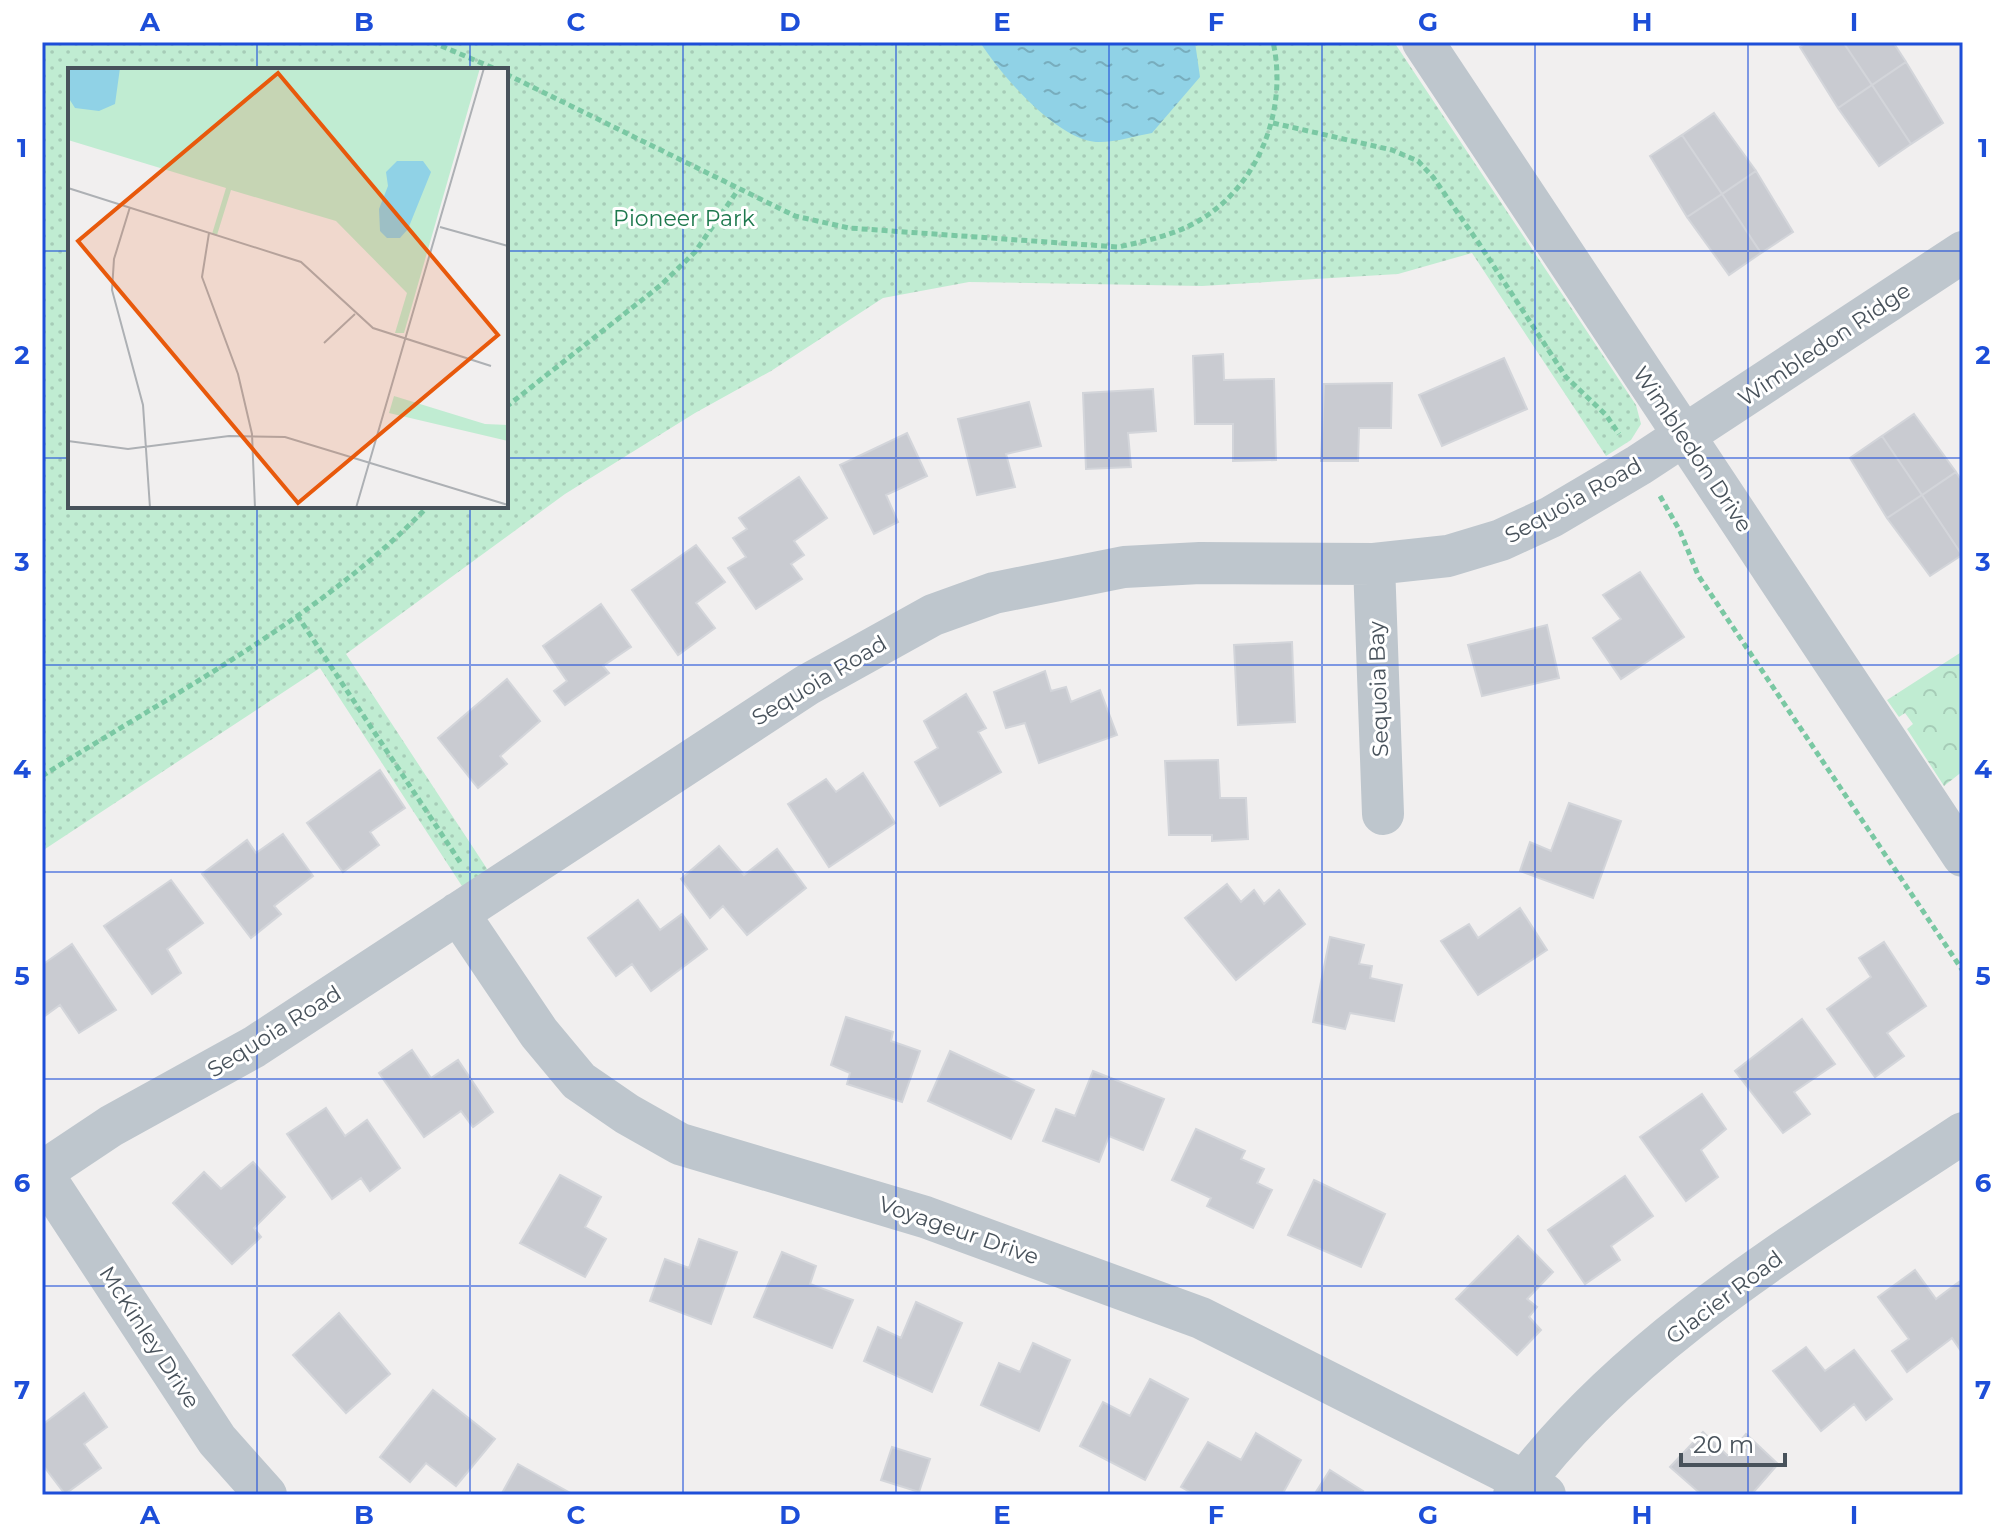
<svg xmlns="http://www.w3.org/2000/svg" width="2005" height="1537" viewBox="0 0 2005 1537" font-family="Montserrat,sans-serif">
<defs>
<pattern id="forest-crowns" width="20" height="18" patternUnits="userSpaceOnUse" patternTransform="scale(2)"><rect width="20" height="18" fill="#c0ecd2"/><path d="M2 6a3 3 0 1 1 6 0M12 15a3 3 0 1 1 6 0" fill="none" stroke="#a6ccb7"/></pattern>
<pattern id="park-dots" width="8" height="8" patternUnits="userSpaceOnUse" patternTransform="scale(2)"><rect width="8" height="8" fill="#c0ecd2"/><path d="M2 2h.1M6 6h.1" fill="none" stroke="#a6ccb7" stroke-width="1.8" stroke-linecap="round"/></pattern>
<pattern id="water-ripples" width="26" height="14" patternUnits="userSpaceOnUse" patternTransform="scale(2)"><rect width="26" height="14" fill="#90d2e6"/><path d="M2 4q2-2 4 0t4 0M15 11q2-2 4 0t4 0" fill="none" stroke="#78adbd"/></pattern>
</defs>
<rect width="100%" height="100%" fill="#f1efef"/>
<path fill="url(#forest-crowns)" d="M 1963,651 L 1963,771 L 1944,786 L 1907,729 L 1913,724 L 1905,713 L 1899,717 L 1887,700 Z"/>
<path fill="url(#park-dots)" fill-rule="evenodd" d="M 42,42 L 1394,42 L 1636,405 L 1641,424 L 1631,440 L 1606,456 L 1472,253 L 1398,274 L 1202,286 L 969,282 L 883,298 L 771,371 L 695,413 L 565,494 L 346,654 L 499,887 L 473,903 L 320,668 L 42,851 ZM 70,70 L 506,70 L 506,506 L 70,506 Z"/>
<path fill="url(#water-ripples)" d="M 980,42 L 1195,42 L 1200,77 L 1152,133 C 1135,136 1114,143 1096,142 C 1056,139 1000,74 980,42 Z"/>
<path fill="#c9cbd1" stroke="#d3d5da" stroke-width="2" d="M 1808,42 L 1843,42 L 1872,85 L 1838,108 L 1800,47 Z
M 1843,42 L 1893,42 L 1906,62 L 1872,85 Z
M 1906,62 L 1943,123 L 1911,144 L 1872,85 Z
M 1872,85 L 1911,144 L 1879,166 L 1838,108 Z
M 1714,113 L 1756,171 L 1722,194 L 1682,135 Z
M 1682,135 L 1722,194 L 1687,217 L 1650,156 Z
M 1756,171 L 1793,232 L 1761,253 L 1722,194 Z
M 1722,194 L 1761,253 L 1729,275 L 1687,217 Z
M 1223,354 L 1224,380 L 1274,379 L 1276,460 L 1233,461 L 1233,424 L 1195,424 L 1193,356 Z
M 1504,358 L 1527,409 L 1442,446 L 1419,395 Z
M 1392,383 L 1391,428 L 1359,428 L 1358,461 L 1321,461 L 1324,384 Z
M 1153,389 L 1156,431 L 1128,433 L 1131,467 L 1086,469 L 1083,393 Z
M 1029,402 L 1041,446 L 1006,454 L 1015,487 L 977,495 L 958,419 Z
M 1914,414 L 1956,472 L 1922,495 L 1882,436 Z
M 907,433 L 927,476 L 886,495 L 898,522 L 874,534 L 840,465 Z
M 1882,436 L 1922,495 L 1887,518 L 1850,458 Z
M 1956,472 L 1963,483 L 1962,555 L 1922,495 Z
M 799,477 L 827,518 L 794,541 L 804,555 L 791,564 L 802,579 L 756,609 L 728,568 L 746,557 L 733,538 L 747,529 L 739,518 Z
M 1922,495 L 1962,555 L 1930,576 L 1887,518 Z
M 696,545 L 725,582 L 696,603 L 715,628 L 678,655 L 632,590 Z
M 1640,572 L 1684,637 L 1621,679 L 1593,638 L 1621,619 L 1603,595 Z
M 601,604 L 631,647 L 603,666 L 609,673 L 565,705 L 554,691 L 567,681 L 543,646 Z
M 1547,625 L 1559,678 L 1482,696 L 1468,645 Z
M 1292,642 L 1295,722 L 1238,725 L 1234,645 Z
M 1045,671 L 1051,691 L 1066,687 L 1071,702 L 1100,690 L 1117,735 L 1039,763 L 1025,723 L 1006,728 L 994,692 Z
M 507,679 L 540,721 L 500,756 L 507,764 L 478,788 L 438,738 Z
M 966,694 L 986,728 L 978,732 L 1001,772 L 940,806 L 915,762 L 938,748 L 924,721 Z
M 1218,760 L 1220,798 L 1246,798 L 1248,839 L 1212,841 L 1212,835 L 1169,835 L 1165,761 Z
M 380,770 L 405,808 L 370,832 L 379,845 L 343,872 L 307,823 Z
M 863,773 L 895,823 L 829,867 L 788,804 L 826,779 L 836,792 Z
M 1569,803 L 1621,821 L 1593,898 L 1520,871 L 1530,842 L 1551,851 Z
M 283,834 L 313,876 L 274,906 L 281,914 L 251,938 L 202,874 L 247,840 L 256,853 Z
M 719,846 L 744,875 L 777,849 L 806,888 L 747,935 L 723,906 L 710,918 L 681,879 Z
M 171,880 L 203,923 L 167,949 L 181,973 L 152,994 L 104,926 Z
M 1227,884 L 1241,902 L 1254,890 L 1264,904 L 1279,890 L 1305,924 L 1236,980 L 1185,918 Z
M 638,900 L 660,930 L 682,914 L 707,949 L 651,991 L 632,964 L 616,976 L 588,938 Z
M 1520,908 L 1547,950 L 1478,995 L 1441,941 L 1469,924 L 1478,938 Z
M 1330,937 L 1364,945 L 1359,964 L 1372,966 L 1370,978 L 1402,985 L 1394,1021 L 1350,1013 L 1345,1029 L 1313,1022 Z
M 1884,942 L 1926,1006 L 1887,1033 L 1904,1056 L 1875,1077 L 1827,1009 L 1871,977 L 1859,958 Z
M 72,944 L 116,1010 L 79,1033 L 60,1005 L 42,1018 L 42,965 Z
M 846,1017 L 893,1032 L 891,1041 L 920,1051 L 902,1102 L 847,1084 L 850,1073 L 831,1065 Z
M 1802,1019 L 1835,1064 L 1794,1092 L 1810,1114 L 1783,1133 L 1735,1071 Z
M 412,1050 L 431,1078 L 458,1060 L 493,1112 L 473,1127 L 461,1111 L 424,1137 L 379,1073 Z
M 950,1051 L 1034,1090 L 1011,1139 L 928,1101 Z
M 1093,1071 L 1164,1099 L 1143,1150 L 1109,1136 L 1099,1162 L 1043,1141 L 1056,1109 L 1075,1116 Z
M 1702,1094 L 1726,1129 L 1701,1150 L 1718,1177 L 1686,1201 L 1640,1137 Z
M 326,1108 L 345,1136 L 367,1120 L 400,1168 L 370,1191 L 361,1178 L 332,1199 L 287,1134 Z
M 1196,1129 L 1245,1151 L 1241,1159 L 1264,1169 L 1257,1183 L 1272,1190 L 1253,1228 L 1207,1206 L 1211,1198 L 1172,1180 Z
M 253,1162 L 285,1197 L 254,1228 L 261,1237 L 232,1264 L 173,1203 L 204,1172 L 221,1189 Z
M 560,1175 L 601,1197 L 585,1227 L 606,1239 L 585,1277 L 520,1243 Z
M 1625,1176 L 1653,1216 L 1611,1246 L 1620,1260 L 1585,1284 L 1548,1230 Z
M 1314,1180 L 1385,1214 L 1361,1267 L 1288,1235 Z
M 1518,1236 L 1553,1272 L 1527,1299 L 1537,1307 L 1529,1317 L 1541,1330 L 1517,1355 L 1456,1299 Z
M 699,1239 L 737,1252 L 711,1324 L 650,1301 L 665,1259 L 689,1268 Z
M 782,1252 L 816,1266 L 810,1284 L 853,1300 L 832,1348 L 754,1317 Z
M 1915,1270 L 1936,1299 L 1959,1282 L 1963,1287 L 1963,1354 L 1952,1338 L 1907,1372 L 1892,1351 L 1909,1339 L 1878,1297 Z
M 916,1302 L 962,1323 L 932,1392 L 864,1361 L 878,1327 L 901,1338 Z
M 339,1313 L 390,1374 L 346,1413 L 293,1355 Z
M 1033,1343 L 1070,1360 L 1039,1431 L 981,1405 L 999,1363 L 1020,1372 Z
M 1806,1347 L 1825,1371 L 1854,1350 L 1892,1399 L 1866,1420 L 1854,1404 L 1821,1431 L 1773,1371 Z
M 1806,1347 L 1825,1371 L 1854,1350 L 1892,1399 L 1866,1420 L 1854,1404 L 1821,1431 L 1773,1371 Z
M 1150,1379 L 1188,1399 L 1145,1480 L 1080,1446 L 1103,1402 L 1130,1416 Z
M 433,1390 L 495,1439 L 456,1486 L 426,1463 L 410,1482 L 380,1457 Z
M 84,1393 L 107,1427 L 84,1444 L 101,1468 L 65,1494 L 42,1464 L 42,1425 Z
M 1703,1432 L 1728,1456 L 1746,1434 L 1778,1464 L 1751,1495 L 1702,1495 L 1670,1467 Z
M 1256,1433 L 1301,1460 L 1282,1495 L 1195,1495 L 1181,1487 L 1208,1442 L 1241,1460 Z
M 892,1447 L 930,1459 L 919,1492 L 881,1480 Z
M 518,1464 L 574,1495 L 501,1495 Z
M 1330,1470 L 1363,1491 L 1360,1495 L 1314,1495 Z"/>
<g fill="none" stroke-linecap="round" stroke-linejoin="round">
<path stroke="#7ac8a3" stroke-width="5" stroke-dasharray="6 4" stroke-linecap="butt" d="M 432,42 L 498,70
M 506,74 L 795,216 L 849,228 L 1118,247 C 1146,241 1175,235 1200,220 C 1260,184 1288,108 1273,42
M 1273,123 L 1392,150 L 1418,161 L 1433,177 L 1480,245 L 1566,377 L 1606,415 L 1619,434
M 506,407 L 661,285 L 695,252 L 738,190
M 1660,496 L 1680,531 L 1698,575 L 1963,971
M 297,615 L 462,865
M 42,776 C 169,696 325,615 428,506"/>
<path stroke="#bec6cd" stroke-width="42" d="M 1423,42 L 1963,856
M 1374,564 L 1383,814
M 458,913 L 539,1033 L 579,1081 L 627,1114 L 680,1144 L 925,1217 L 1201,1318 L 1524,1481 L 1545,1495
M 42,1172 L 111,1126 L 254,1047 L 807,685 L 933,615 L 994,593 L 1124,567 L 1200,563 L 1374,564 L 1448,556 L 1501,540 L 1551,517 L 1639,465 L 1963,252
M 42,1173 L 217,1440 L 266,1495
M 1514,1495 C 1627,1341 1806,1237 1963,1133"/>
</g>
<path fill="none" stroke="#1d4ed8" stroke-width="2" stroke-opacity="0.55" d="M 257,42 L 257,70M 470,42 L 470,70M 683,42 L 683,1495M 896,42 L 896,1495M 1109,42 L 1109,1495M 1322,42 L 1322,1495M 1535,42 L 1535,1495M 1748,42 L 1748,1495M 42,251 L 70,251M 506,251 L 1963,251M 42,458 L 70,458M 506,458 L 1963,458M 257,506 L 257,1495M 470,506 L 470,1495M 42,665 L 1963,665M 42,872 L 1963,872M 42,1079 L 1963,1079M 42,1286 L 1963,1286"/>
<g text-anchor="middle" stroke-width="6" stroke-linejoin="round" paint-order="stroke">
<g font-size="22" fill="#1d784d" stroke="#fff">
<text x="684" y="226">Pioneer Park</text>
</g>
<g font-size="22" fill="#48525b" stroke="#fff">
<text transform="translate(1824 344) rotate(-34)" y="8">Wimbledon Ridge</text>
<text transform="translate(1693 449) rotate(56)" y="8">Wimbledon Drive</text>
<text transform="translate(1573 500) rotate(-29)" y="8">Sequoia Road</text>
<text transform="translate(819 680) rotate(-31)" y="8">Sequoia Road</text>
<text transform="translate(1378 689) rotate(-92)" y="8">Sequoia Bay</text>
<text transform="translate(274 1031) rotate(-32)" y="8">Sequoia Road</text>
<text transform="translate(959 1230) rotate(19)" y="8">Voyageur Drive</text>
<text transform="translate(1724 1297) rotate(-37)" y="8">Glacier Road</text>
<text transform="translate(150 1337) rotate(57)" y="8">McKinley Drive</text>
</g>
</g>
<g transform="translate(68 68)">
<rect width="440" height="440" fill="#f1efef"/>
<path d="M 326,328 L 417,356 L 440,357 L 440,373 L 321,345 Z" fill="#c0ecd2"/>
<path d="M 0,0 L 412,0 L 336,265 L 327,265 L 339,225 L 268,153 L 163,122 L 149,167 L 144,166 L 158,120 L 0,72 Z" fill="#c0ecd2"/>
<path d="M 0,0 L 52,0 L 47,36 L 31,43 L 7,40 L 0,29 ZM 329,93 L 355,93 L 363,104 L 340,161 L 332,170 L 319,170 L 312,163 L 311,141 L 320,118 L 318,104 Z" fill="#90d2e6"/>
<path fill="none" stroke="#adb0b4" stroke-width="2" d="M 0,120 L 233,194 L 305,260 L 423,298M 62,139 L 46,191 L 44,222 L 75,337 L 82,440M 372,159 L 440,178M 141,165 L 134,209 L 170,306 L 184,366 L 187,440M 256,275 L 287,246M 0,373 L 60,381 L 161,368 L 217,369 L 440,437M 288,440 L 416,0"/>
<path fill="#e8590c" fill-opacity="0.15" stroke="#e8590c" stroke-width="4" d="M 210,5 L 430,267 L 230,435 L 10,173 Z"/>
<rect width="440" height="440" fill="none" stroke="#48525b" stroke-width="4"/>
</g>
<rect width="2005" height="1537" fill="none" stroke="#ffffff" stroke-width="88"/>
<path d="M1681 1453v12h104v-12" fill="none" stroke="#48525b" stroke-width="4"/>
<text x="1693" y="1453" font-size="24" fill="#48525b" stroke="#ffffff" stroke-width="6" paint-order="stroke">20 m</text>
<rect x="44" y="44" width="1917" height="1449" fill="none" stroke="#1d4ed8" stroke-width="3"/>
<g font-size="26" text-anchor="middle" font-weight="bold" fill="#1d4ed8">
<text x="150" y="31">A</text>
<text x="364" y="31">B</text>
<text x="576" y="31">C</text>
<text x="790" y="31">D</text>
<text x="1002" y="31">E</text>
<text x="1216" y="31">F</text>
<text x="1428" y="31">G</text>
<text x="1642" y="31">H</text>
<text x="1854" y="31">I</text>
<text x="22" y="157">1</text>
<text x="1983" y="157">1</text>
<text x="22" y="364">2</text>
<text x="1983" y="364">2</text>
<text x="22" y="571">3</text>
<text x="1983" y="571">3</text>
<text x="22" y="778">4</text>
<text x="1983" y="778">4</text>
<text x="22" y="985">5</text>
<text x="1983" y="985">5</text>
<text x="22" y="1192">6</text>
<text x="1983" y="1192">6</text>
<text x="22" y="1399">7</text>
<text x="1983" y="1399">7</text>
<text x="150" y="1524">A</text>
<text x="364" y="1524">B</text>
<text x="576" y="1524">C</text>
<text x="790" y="1524">D</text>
<text x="1002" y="1524">E</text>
<text x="1216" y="1524">F</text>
<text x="1428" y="1524">G</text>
<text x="1642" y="1524">H</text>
<text x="1854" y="1524">I</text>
</g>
</svg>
